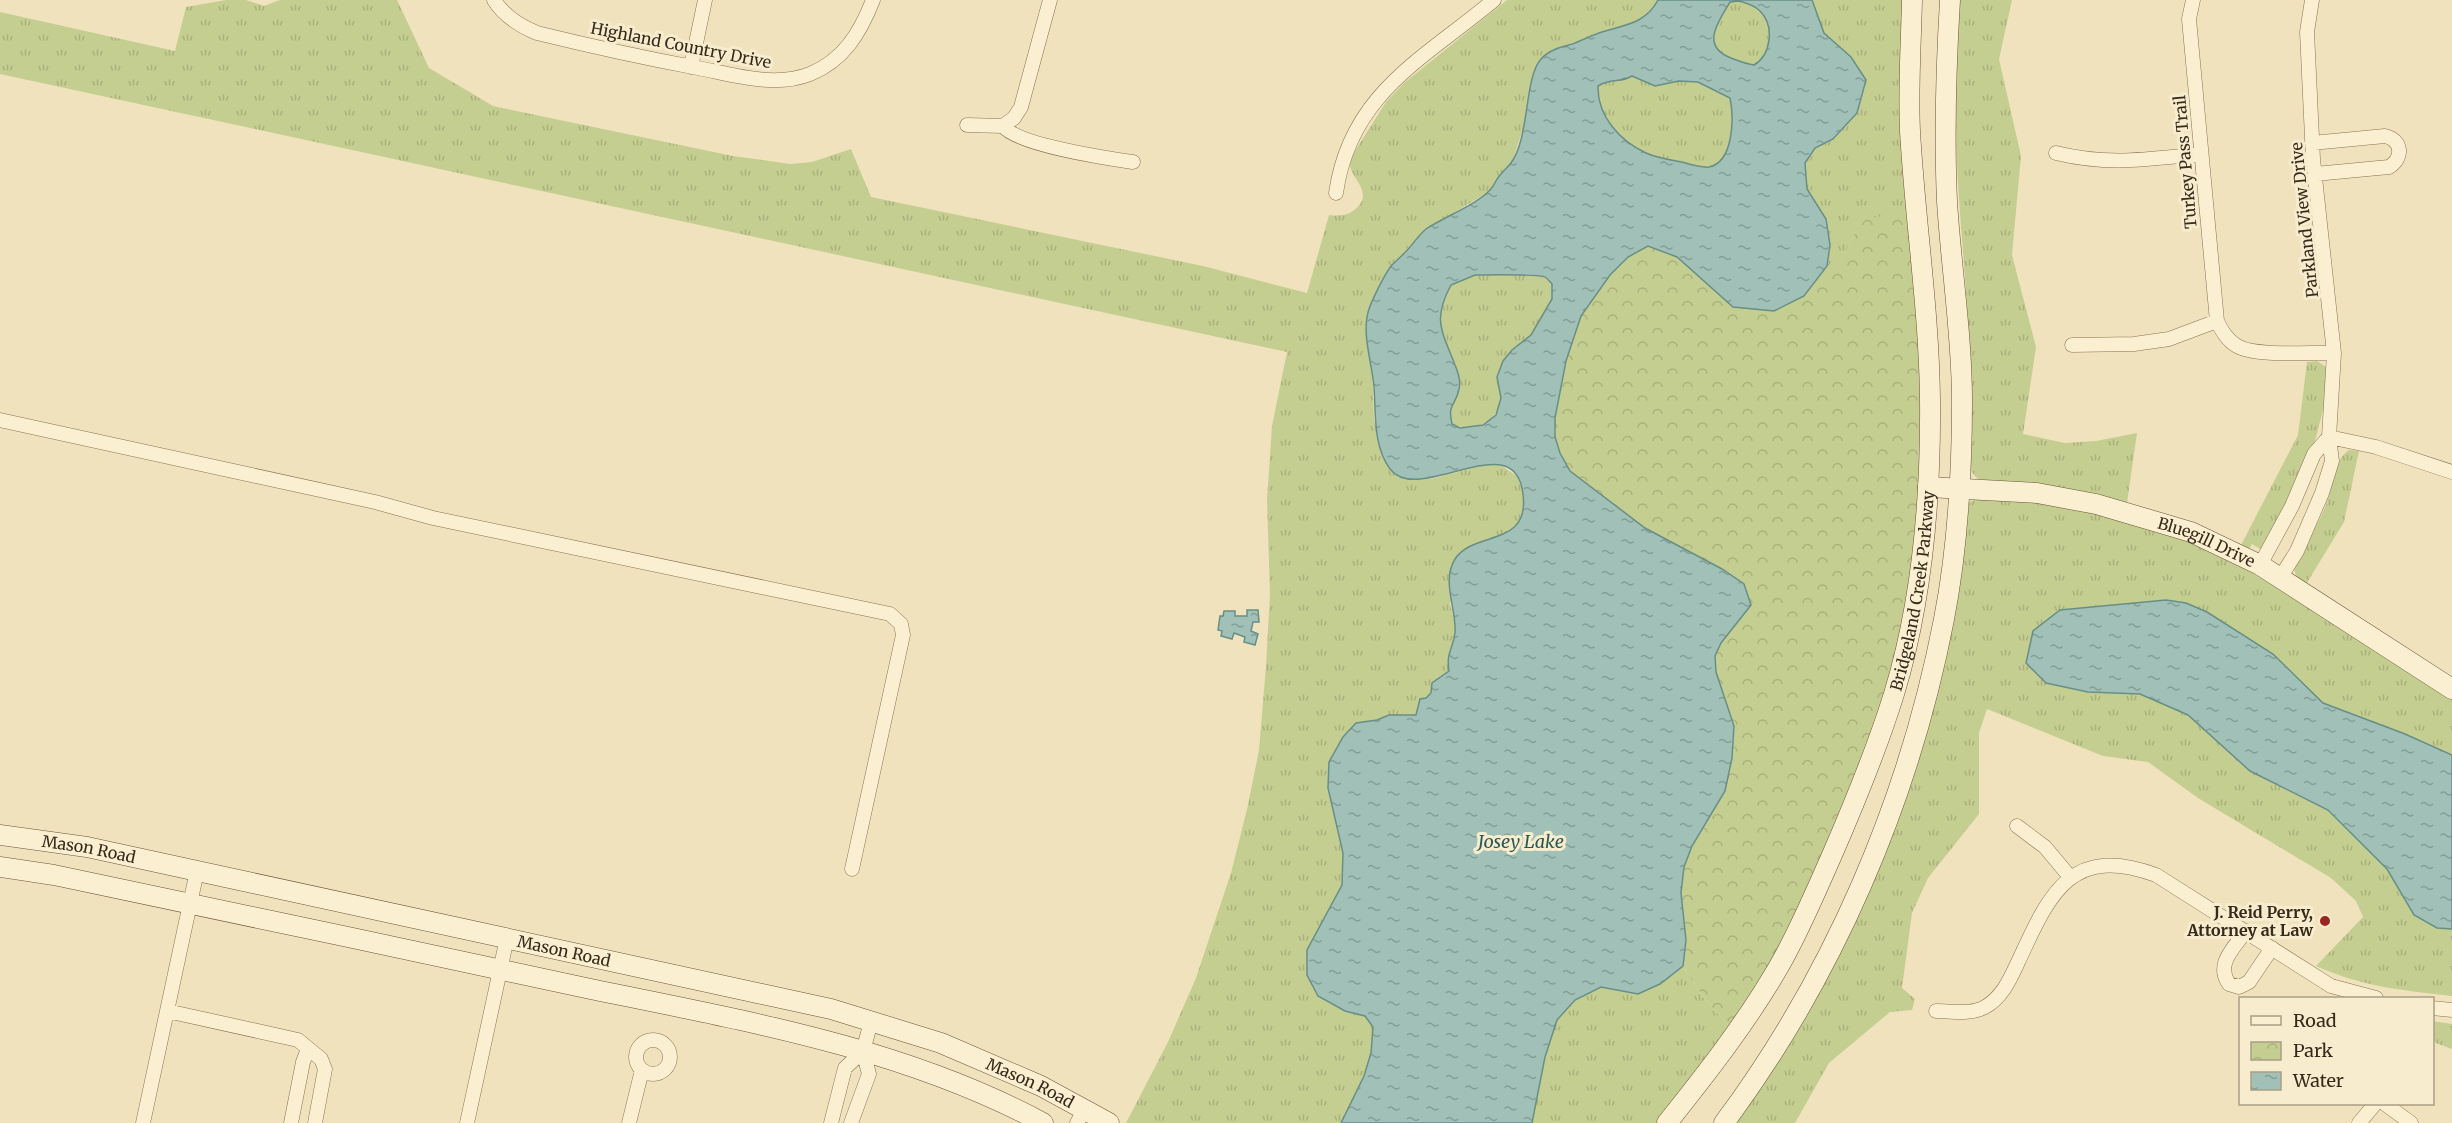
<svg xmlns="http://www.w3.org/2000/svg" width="2452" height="1123" viewBox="0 0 2452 1123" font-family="Merriweather,serif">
<defs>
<pattern id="grass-tufts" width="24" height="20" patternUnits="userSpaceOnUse" patternTransform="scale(1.5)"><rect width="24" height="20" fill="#c5ce91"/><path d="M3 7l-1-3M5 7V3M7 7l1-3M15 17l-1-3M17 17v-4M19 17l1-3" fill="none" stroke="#aab17c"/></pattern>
<pattern id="park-crowns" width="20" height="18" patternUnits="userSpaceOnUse" patternTransform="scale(1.5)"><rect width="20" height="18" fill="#c5ce91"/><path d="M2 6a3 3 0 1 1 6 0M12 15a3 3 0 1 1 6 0" fill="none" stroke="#aab17c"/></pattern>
<pattern id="water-ripples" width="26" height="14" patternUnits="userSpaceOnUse" patternTransform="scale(1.5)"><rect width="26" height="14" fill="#a1c1b8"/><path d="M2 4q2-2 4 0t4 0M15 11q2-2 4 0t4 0" fill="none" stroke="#849d95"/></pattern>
</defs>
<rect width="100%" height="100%" fill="#f0e2bd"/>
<path fill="url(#grass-tufts)" d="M 226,0 L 246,0 L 264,6 L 280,0 L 397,0 L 429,68 L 493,106 L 733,156 L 790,164 L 812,162 L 851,149 L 871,197 L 1203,266 L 1307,293 L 1329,215 C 1338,216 1345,216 1353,211 C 1377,193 1350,179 1350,164 C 1350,160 1352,157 1353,154 L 1386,102 L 1404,83 L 1507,0 L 1658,0 C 1645,25 1621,25 1598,33 C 1585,38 1572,43 1559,47 L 1526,119 L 1512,163 L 1499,175 L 1490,191 L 1425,230 L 1391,266 L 1366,332 L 1372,361 L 1374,419 L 1385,460 L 1392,472 L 1431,479 L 1488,464 L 1501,465 L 1518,477 L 1523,493 L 1523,508 L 1519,521 L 1509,532 L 1490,540 L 1450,603 C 1452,612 1456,623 1455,633 C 1453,649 1446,652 1449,671 L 1432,683 L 1431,693 L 1425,698 L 1420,699 L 1416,715 L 1389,715 L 1377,720 L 1356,723 L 1328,788 L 1343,853 L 1342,885 L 1307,950 L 1345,1011 L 1365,1016 L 1373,1027 L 1371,1053 L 1364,1076 L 1341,1123 L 1126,1123 L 1168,1042 L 1196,978 L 1231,873 L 1248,805 L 1259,750 L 1266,666 L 1270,594 L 1267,500 L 1272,426 L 1287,352 L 0,74 L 0,12 L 175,51 L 186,7 Z
M 1812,0 L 1907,0 L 1910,213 L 1855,232 L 1837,270 L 1827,266 L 1830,245 L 1826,219 L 1807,189 L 1805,163 L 1815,147 L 1833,139 L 1851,57 L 1824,33 Z
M 1960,0 L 2012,0 L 1999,59 L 2021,156 L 2012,255 L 2036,347 L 2023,434 L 2065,443 L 2096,441 L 2137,433 L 2127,503 L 2097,495 L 1978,479 C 1973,474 1970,471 1969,464 C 1966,435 1971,402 1970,373 C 1967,248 1945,125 1960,0 Z
M 1739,1 C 1747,3 1754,5 1760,11 C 1775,26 1771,54 1754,65 C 1746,64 1739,61 1731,58 C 1700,46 1718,21 1730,2 Z
M 1632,76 L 1648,83 L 1666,84 L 1679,81 L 1698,82 L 1730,98 C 1733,117 1735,162 1709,167 C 1701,168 1689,164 1682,162 C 1670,160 1657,158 1646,153 C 1619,141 1597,116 1598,86 C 1611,78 1621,83 1632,76 Z
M 1475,275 C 1486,275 1541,274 1545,277 C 1548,279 1550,282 1552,284 L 1552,299 L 1531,336 L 1512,350 L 1497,377 C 1499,384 1502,394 1501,401 C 1496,423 1472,433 1452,424 L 1449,411 L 1460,388 L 1440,323 L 1441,303 L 1451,285 Z
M 2317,361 L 2326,367 L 2329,374 L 2324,406 L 2314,445 L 2266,544 L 2260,549 L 2252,544 L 2248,551 L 2240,547 L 2298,435 L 2307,362 Z
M 2349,450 L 2359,451 L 2344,522 L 2305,586 L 2298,582 L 2294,569 C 2304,544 2321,522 2329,496 C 2334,480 2334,460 2349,450 Z
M 1984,497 L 2070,506 L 2185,540 L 2258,576 L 2452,696 L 2452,755 L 2405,734 L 2323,703 L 2273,654 L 2207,612 L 2186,603 L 2166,600 L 2060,610 L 2049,619 L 2026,663 L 2045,683 L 2088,692 L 2140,694 L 2188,715 L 2250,771 L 2328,810 L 2387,869 L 2414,915 L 2437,928 L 2452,929 L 2452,996 C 2405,991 2360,986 2316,966 L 2363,917 L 2356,901 L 2331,878 L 2198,798 L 2148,762 L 2103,756 L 1987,709 L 1979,733 L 1979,814 L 1928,878 L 1912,913 L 1902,988 L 1915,999 L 1912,1010 L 1890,1012 L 1829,1063 L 1795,1123 L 1734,1123 L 1877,870 L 1968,504 L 1971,501 Z
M 1683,966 L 1703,997 L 1732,1029 L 1659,1123 L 1532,1123 L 1545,1057 L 1557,1019 L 1575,1000 L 1601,987 L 1638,994 L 1660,984 Z
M 2432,1021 L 2452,1024 L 2452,1049 L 2433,1042 Z"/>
<path fill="url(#park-crowns)" d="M 1910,213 L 1923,407 L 1916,521 L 1908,594 L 1895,655 L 1879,717 L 1849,806 L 1780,952 L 1732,1029 L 1703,997 L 1683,966 L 1686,940 L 1681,893 L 1684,867 L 1692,846 L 1707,822 L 1734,726 L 1716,672 L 1715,656 L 1721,643 L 1751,604 L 1744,584 L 1722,569 L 1645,528 L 1570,471 L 1560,453 L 1555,437 L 1555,418 L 1566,361 L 1581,316 L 1610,275 L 1628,256 L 1648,246 L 1677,257 L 1706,283 L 1804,296 L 1827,266 L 1837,269 L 1855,232 L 1867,218 Z"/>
<path fill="url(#water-ripples)" stroke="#688f86" stroke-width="1.5" fill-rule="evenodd" d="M 1658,0 L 1812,0 L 1824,33 L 1851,57 L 1866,80 L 1857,113 L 1833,139 L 1815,148 L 1805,163 L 1807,189 L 1826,219 L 1830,245 L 1827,266 L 1804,296 L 1774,311 L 1733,307 L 1677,257 L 1648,246 L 1628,257 L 1610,275 L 1581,316 L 1566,361 L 1555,418 L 1555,437 L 1560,453 L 1570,471 L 1645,528 L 1722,569 L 1744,584 L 1751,605 L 1721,643 L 1715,656 L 1716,672 L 1734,726 L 1732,758 L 1725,791 L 1692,846 L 1684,867 L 1681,893 L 1686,940 L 1683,966 L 1660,984 L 1638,994 L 1601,987 L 1575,1000 L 1557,1020 L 1545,1057 L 1532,1123 L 1341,1123 L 1364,1076 L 1371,1053 L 1373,1027 L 1365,1016 L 1345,1011 L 1318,996 L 1307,975 L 1307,950 L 1342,885 L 1343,853 L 1328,788 L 1329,762 L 1343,737 L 1356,723 L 1377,720 L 1389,715 L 1416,715 L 1420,699 L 1426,698 L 1431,693 L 1432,683 L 1449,671 C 1446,652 1453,649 1455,633 C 1457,610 1441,581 1455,559 C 1474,530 1530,548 1523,494 C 1515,423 1419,507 1390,469 C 1373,446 1376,414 1374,387 C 1372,362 1361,333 1369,309 C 1373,298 1385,273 1392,265 C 1398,259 1404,254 1410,247 C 1415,241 1420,234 1426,229 C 1444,217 1476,205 1490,190 C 1494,186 1496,179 1501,174 C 1504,170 1508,167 1511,163 C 1530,137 1524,78 1541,59 C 1549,50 1561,47 1572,44 C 1581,41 1590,36 1599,33 C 1622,25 1645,25 1658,0 ZM 1739,1 C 1747,3 1754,5 1760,11 C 1775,26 1771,55 1754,65 C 1746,64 1739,61 1731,58 C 1700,46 1718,22 1730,2 ZM 1632,76 L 1655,86 L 1679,81 L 1698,82 L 1730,98 C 1734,117 1734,162 1709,167 C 1701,168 1689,164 1682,162 C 1670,160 1657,158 1646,153 C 1620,141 1597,116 1598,86 C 1611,78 1621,83 1632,76 ZM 1475,275 C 1486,275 1541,274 1545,277 C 1548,279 1550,282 1552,284 L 1552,299 L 1531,335 L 1512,350 L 1503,361 L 1497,377 L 1501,398 L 1496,415 L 1483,425 L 1460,428 L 1452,424 C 1447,403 1456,406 1459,389 C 1461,382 1458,372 1455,365 C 1442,331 1432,320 1451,285 Z
M 2166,600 L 2186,603 L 2207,612 L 2273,654 L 2323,703 L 2405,734 L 2452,755 L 2452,929 L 2437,928 L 2414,915 L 2387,869 L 2328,810 L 2250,771 L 2188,715 L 2140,694 L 2088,692 L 2046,683 L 2026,663 L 2033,631 L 2060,610 Z
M 1247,610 L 1258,610 L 1259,622 L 1253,622 L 1251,631 L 1258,634 L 1255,645 L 1244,642 L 1245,637 L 1234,633 L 1232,639 L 1221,636 L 1222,631 L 1218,630 L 1220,616 L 1223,616 L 1224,611 L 1235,611 L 1235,616 L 1247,616 Z"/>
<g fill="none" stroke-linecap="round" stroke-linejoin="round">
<defs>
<path id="street" d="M 494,0 C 504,16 520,26 537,33 C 590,46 644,58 698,68 C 734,75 775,88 810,74 C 844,60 860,33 873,0
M 2193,0 L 2189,19 L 2217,321 C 2222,331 2227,340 2237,346 C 2256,357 2310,352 2334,353
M 691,67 L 705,0
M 967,125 L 1003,126 C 1018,145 1106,158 1133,162
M 1003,126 L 1014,118 L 1021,107 L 1050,0
M 2312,143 L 2385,136 C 2402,140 2404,158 2389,167 L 2315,174
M 2056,153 C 2109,166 2148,159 2201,154
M 1336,193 C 1350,93 1425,58 1494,0
M 2072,345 L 2134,344 L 2169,339 L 2217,321
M 0,420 L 375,502 L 433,518 L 890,614 L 901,624 L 903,635 L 852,869
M 2329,437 L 2376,447 L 2452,472
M 2260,565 L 2292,506 L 2314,454 L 2329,437
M 2280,578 L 2297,551 L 2322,493 L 2332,461 L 2329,437 L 2334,353 L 2313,159 L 2307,32 L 2312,0
M 2017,826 L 2045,847 L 2070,877
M 2246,931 C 2234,948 2215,964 2229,984 L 2239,987 L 2249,982 L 2272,948
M 2432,1008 L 2452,1010
M 167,1011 L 298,1040 L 321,1059 L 325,1069 L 315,1123
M 1936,1011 C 1951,1011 1971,1015 1985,1007 C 2003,997 2011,977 2019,960 C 2050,893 2071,844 2156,875 L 2331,986 L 2376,998
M636 1057a17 17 0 1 1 34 0a17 17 0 1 1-34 0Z
M 2385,1104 L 2411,1123
M 143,1123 L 197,871
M 291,1123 L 303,1062 L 308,1049
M 467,1123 L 507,938
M 629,1123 L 642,1070
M 831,1123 L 845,1068 L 863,1051 L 871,1022
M 851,1123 L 869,1074 L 863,1051
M 1077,1123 L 1085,1109
M 2359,1123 L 2375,1104"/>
<g id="secondary">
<path id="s1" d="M 1928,487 L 2037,493 L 2096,504 L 2191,532 L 2260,565 L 2452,689"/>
<path id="s2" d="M 0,835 L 87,847 L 831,1009 L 941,1043 L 1041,1086 L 1109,1123"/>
<path d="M 0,867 L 54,875 C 231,912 409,950 586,988 C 740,1020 902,1047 1043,1123"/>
<path id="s3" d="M 1667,1123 C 1707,1073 1746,1023 1778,968 C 1799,932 1815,893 1832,855 C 1855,802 1877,749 1894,694 C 1923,599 1931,497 1930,399 C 1929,309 1915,220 1910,131 C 1908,88 1911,44 1912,0"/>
<path d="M 1724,1123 C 1834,975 1909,800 1944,619 C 1958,547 1962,473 1962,401 C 1962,334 1951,267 1947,201 C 1944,134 1946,67 1950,0"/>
</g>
</defs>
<use href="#street" stroke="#887255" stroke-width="15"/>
<use href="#secondary" stroke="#6a5339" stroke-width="21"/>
<use href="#street" stroke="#faefd0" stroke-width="14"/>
<use href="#secondary" stroke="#faefd0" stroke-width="20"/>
</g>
<circle fill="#9a2523" stroke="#f7eccd" stroke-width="2" cx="2325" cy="921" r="6"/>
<g text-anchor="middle" stroke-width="6" stroke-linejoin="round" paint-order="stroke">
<g font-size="16" fill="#37291b" stroke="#f7eccd">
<text transform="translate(681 45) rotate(11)" y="6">Highland Country Drive</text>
<text transform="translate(2185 162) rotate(-95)" y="6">Turkey Pass Trail</text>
<text transform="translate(2304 220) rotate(-96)" y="6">Parkland View Drive</text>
<text dy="6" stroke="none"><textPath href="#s1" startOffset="286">Bluegill Drive</textPath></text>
<text dy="6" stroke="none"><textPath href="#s3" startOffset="594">Bridgeland Creek Parkway</textPath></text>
<text dy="6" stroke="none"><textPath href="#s2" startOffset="90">Mason Road</textPath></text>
<text dy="6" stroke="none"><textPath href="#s2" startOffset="576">Mason Road</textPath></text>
<text dy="6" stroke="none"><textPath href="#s2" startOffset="1062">Mason Road</textPath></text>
</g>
<g font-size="16" font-weight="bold" fill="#37291b" stroke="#f7eccd" text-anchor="end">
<text x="2313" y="918">J. Reid Perry,<tspan x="2313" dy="18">Attorney at Law</tspan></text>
</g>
<g font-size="18" font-style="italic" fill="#295856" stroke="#f7eccd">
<text x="1521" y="848">Josey Lake</text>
</g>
</g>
<rect x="2239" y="997" width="195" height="108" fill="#f7eccd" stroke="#aa9e86" stroke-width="1.5"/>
<rect x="2251" y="1016" width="30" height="9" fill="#faefd0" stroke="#aa9e86" stroke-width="1.5"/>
<text x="2293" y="1027" font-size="18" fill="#37291b">Road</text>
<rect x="2251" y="1042" width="30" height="18" fill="url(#park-crowns)" stroke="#aa9e86" stroke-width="1.5"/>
<text x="2293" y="1057" font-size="18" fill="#37291b">Park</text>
<rect x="2251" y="1072" width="30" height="18" fill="url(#water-ripples)" stroke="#aa9e86" stroke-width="1.5"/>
<text x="2293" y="1087" font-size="18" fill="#37291b">Water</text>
</svg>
